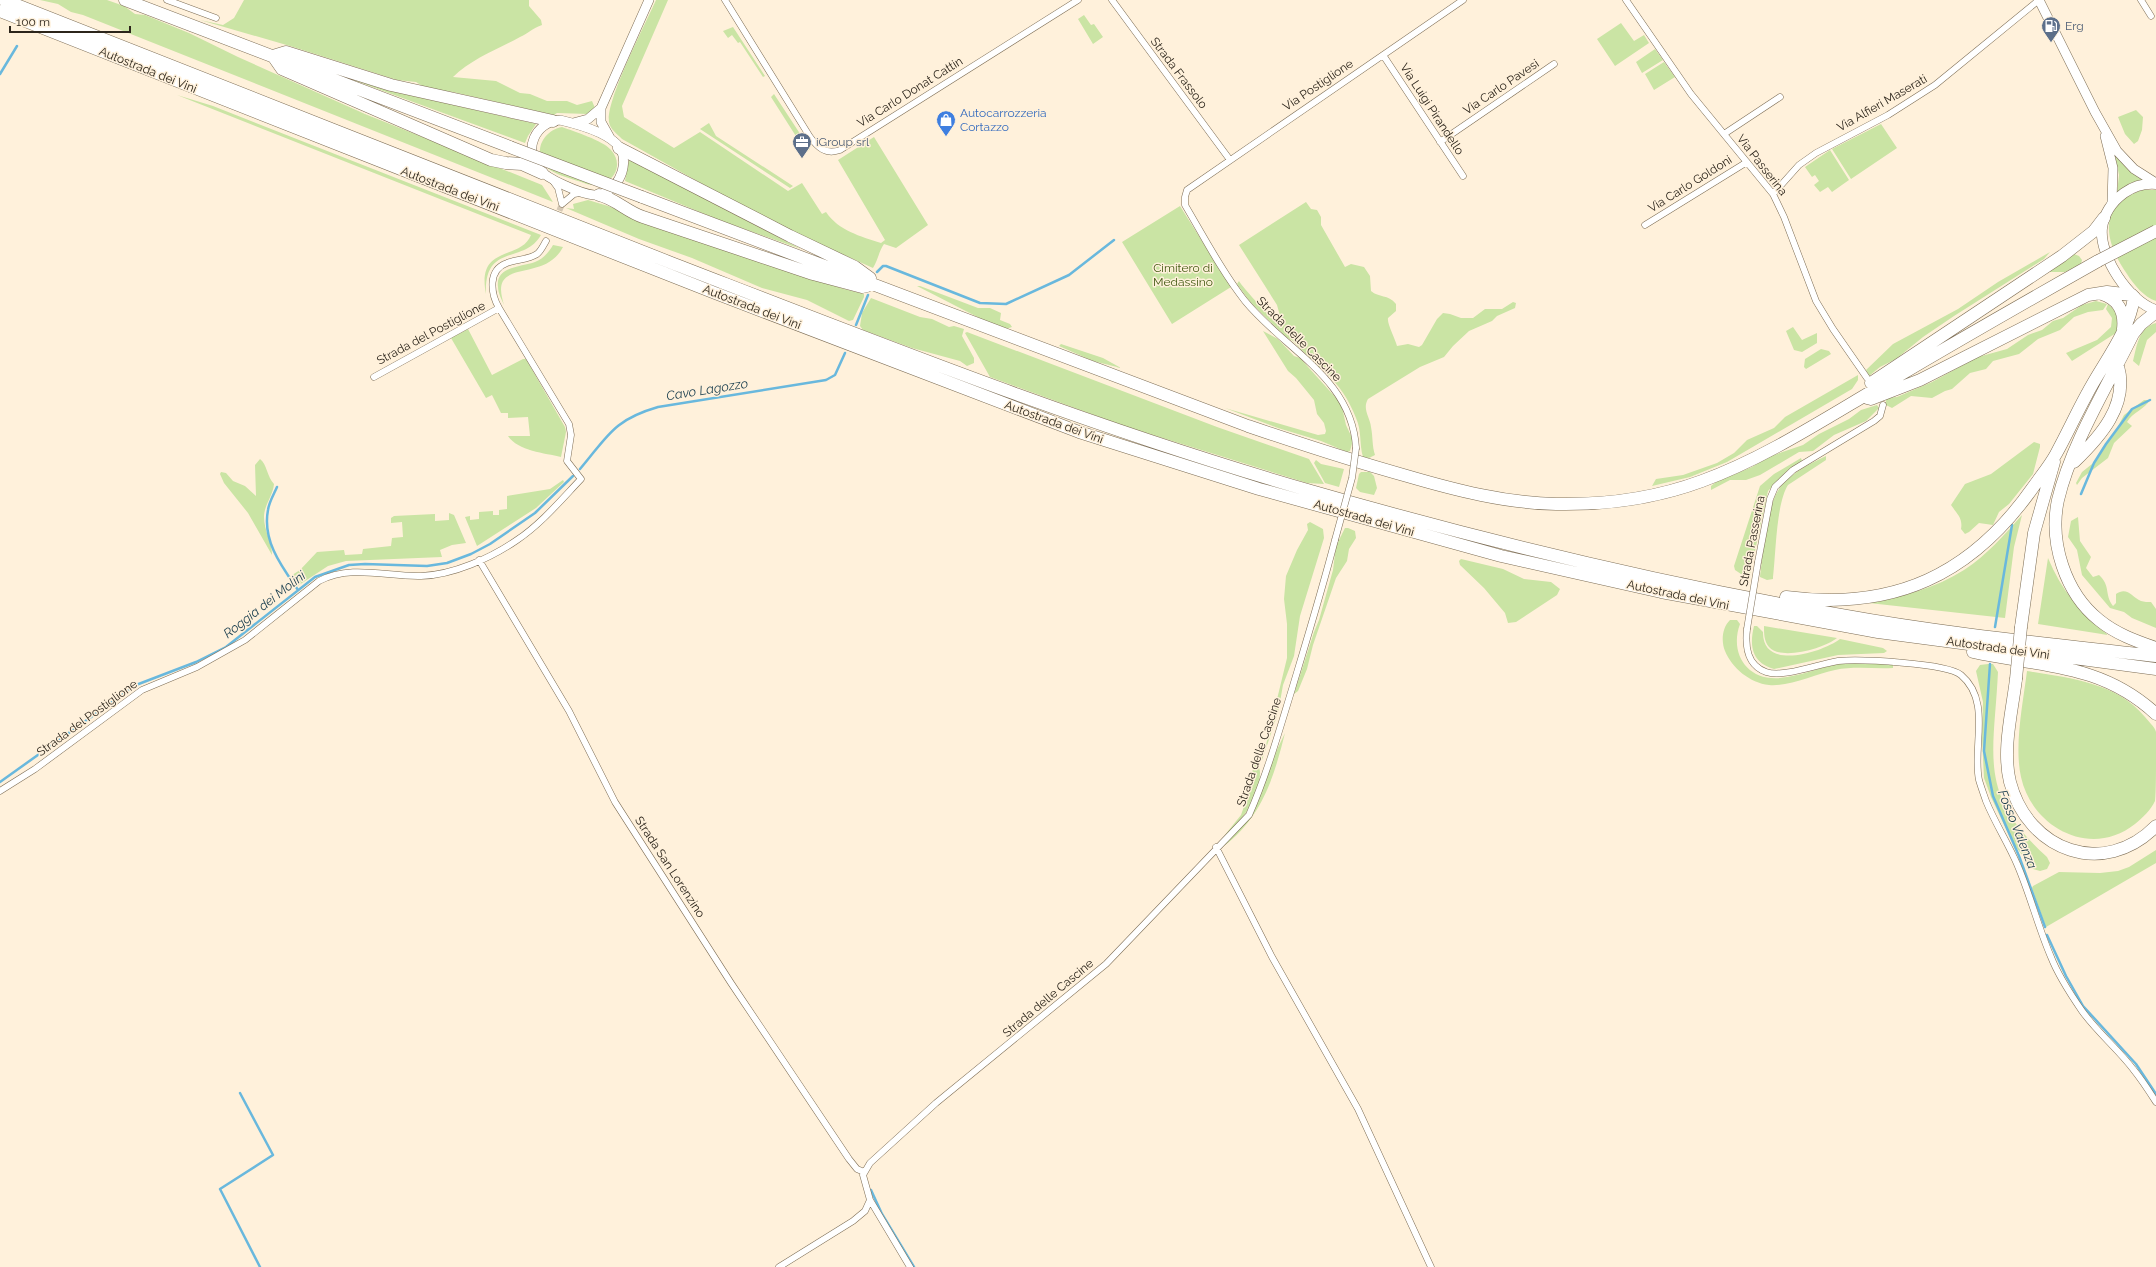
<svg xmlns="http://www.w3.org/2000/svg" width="2156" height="1267" viewBox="0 0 2156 1267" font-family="Raleway,sans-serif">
<rect width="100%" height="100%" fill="#fff1db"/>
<path fill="#cae4a4" d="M 40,0 L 107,0 L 124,6 L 135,14 L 145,15 L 189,33 L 238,57 L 365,114 L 542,185 L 553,202 L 83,15 L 71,12 L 58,4 Z
M 244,0 L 529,0 L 529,6 L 541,20 L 542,25 C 531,29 529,33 520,37 C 498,49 471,59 453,77 L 496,81 L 520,93 L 530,94 L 547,101 L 567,101 L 577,105 L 592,101 L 595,108 L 588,114 L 557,113 L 554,115 L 453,92 L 427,89 L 416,82 L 397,80 L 290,46 L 200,20 L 223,25 L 234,18 Z
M 656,0 L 668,0 L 622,106 L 624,117 L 674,148 L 700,132 L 788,191 L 802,183 L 822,214 L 826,212 C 839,231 860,236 881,243 L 885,240 L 838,160 L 874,137 L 928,225 L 896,248 L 884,244 C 879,251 878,260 873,268 L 793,232 L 722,195 L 622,139 C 617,134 610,129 609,122 C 606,100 645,25 656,0 Z
M 1084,15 L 1091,25 L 1094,24 L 1103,37 L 1093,44 L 1078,19 Z
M 1621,23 L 1634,41 L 1644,35 L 1649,43 L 1615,66 L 1597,39 Z
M 733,27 L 765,76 L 763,77 L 740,42 L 738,43 L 732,35 L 728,38 L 723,31 Z
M 1655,49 L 1663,60 L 1642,73 L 1636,62 Z
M 1664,62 L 1675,77 L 1654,90 L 1645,74 Z
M 337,74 L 397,92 L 536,124 L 528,136 L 525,143 Z
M 774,94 L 810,149 L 806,152 L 771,97 Z
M 177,95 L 213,106 L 541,235 C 524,265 484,242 486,294 C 476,244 521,261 531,235 Z
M 2136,110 L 2143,117 L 2142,130 L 2138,141 L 2134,144 L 2125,134 L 2118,117 Z
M 709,123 L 716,136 L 793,186 L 790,188 L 700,129 Z
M 1881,124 L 1897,148 L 1851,179 L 1832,149 Z
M 562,127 C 575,132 602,140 611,150 C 628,169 606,192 584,183 C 573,179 559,176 550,170 C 531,156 541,131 562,127 Z
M 1830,150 L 1849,180 L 1832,192 L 1828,187 L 1820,192 L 1814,185 L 1819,181 L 1815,175 L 1812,177 L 1805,167 Z
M 2114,151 L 2145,179 L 2130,183 L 2117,193 L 2119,175 Z
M 629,160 L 634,161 L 801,249 L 719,220 L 625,181 Z
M 2142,190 L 2156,190 L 2156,301 C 2144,297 2134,285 2127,274 C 2104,241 2097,206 2142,190 Z
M 588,200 L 608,206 L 668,229 L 677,235 L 687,236 L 844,289 L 864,294 L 864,297 L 853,320 L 849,321 L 807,300 L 762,288 L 692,258 L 639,239 L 566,208 L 574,209 L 573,204 Z
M 1306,202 L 1311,209 L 1317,210 L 1321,217 L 1321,225 L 1345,267 L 1351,264 L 1364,267 L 1370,276 L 1371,291 C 1379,298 1388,294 1396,304 L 1396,311 L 1388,318 C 1387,324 1395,338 1397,346 L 1408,344 L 1419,347 L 1422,345 L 1437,319 L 1443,313 L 1450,314 L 1461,318 L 1473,318 L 1485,309 L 1502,309 L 1513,302 L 1516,303 L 1515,308 L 1497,316 L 1492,321 L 1469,331 L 1453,346 L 1444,357 L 1420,367 L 1368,399 C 1362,409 1370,417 1371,427 C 1373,437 1372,446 1375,455 L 1369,458 L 1363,457 C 1359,444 1362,431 1356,418 C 1341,379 1319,369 1293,341 L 1286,337 L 1251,303 L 1237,284 L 1239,281 C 1242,287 1276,324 1283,327 L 1277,305 L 1239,245 Z
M 1180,206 L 1231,287 L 1172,324 L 1122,242 Z
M 553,245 L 563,247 C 548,276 513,265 503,281 C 499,288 502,298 504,305 C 502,300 498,293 498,287 C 495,266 522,267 535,262 C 543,259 549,252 553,245 Z
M 2050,252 L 2044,259 L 1954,316 L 1923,337 L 1896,359 L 1880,367 L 1869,376 L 1866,370 L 1893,344 L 1958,309 L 1998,282 Z
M 2074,254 L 2079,256 L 2082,260 L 2081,264 L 2065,272 L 2048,272 Z
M 917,286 L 920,286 L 978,308 L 990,308 L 1001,313 L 1000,320 L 1010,324 L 1012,327 L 1006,329 L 993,325 Z
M 871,298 L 920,317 L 932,319 L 949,327 L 954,326 L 964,329 L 962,336 L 974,358 L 974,363 L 967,366 L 960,361 L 912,348 L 863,330 L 860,326 L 862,313 Z
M 2096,301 L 2107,304 L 2103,310 L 2088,312 L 2074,317 L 2060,330 L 2038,339 L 2019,354 L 1993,361 L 1986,369 L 1970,373 L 1952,389 L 1945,391 L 1932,398 L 1911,396 L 1892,408 L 1886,405 L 1886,398 L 1897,397 L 1932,382 L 1978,357 L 2007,349 L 2028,335 L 2042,330 L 2053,321 L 2063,318 L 2082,305 Z
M 2108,304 L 2116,312 L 2118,328 L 2116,333 L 2072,361 L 2066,353 L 2097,340 L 2111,327 L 2112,318 L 2106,309 Z
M 2156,323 L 2156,332 L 2147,340 L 2139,366 L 2133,361 C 2137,346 2138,328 2156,323 Z
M 1793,327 L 1802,340 L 1817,333 L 1817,343 L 1802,352 L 1794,350 L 1786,331 Z
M 468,329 L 492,375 L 523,359 L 526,359 L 565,427 L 566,432 L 561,457 C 545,453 518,451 508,436 L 530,436 L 528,417 L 508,418 L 508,413 L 501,413 L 492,395 L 486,398 L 451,338 Z
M 1263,331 L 1278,339 L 1294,356 L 1300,358 L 1337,399 L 1342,407 L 1346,425 L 1353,440 L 1350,451 L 1347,452 L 1321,441 L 1278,428 L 1225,408 L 1318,435 L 1325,434 L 1326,431 L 1324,423 L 1317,414 L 1314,400 L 1296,378 L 1288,371 Z
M 967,332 L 1217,427 L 1309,459 L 1324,484 L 1307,483 L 1124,426 L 990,377 L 965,333 Z
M 1061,344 L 1103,358 L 1121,368 L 1093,361 L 1059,346 Z
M 1821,349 L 1829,351 L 1831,354 L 1806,369 L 1804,367 L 1805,359 Z
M 1858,375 L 1858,380 L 1852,389 L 1727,462 L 1690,477 L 1652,486 L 1656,479 L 1683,475 L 1717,463 L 1734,453 L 1747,440 L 1774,428 L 1785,417 Z
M 2144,400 L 2150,400 C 2145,409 2133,412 2127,422 L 2132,426 L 2114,443 L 2108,458 L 2082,478 L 2077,485 L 2076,483 L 2082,472 L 2097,460 L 2103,447 L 2115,432 L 2124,415 Z
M 1877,405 L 1879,408 L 1866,421 L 1834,435 L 1813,451 L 1799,452 L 1760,475 L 1746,480 L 1730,480 L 1711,490 L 1711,486 L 1716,482 L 1752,467 L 1768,457 L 1803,445 L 1819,434 L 1849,419 L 1861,410 Z
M 2034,442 L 2040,444 L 2040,447 L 2033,474 L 2009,504 L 1999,512 L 1993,525 L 1979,523 L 1969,532 L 1965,534 L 1961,529 C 1963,518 1957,514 1951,505 L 1965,484 L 1991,474 Z
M 1826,456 L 1826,460 L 1788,485 C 1776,504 1776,553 1773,577 L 1773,579 L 1767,580 L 1760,577 C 1763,553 1767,501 1782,485 C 1793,472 1811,463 1826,456 Z
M 1801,458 L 1802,461 L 1788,470 L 1768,491 L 1750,574 L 1741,574 L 1735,570 L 1734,566 L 1760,486 L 1774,474 Z
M 260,459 C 267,464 267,477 274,484 C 273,496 264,505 264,517 C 264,531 272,542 272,555 L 248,513 L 224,483 L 220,474 L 221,472 L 226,473 L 233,481 L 245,486 L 256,496 L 255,465 Z
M 1316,460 L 1321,464 L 1344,469 L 1339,487 L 1325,483 L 1314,463 Z
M 1361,472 L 1370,472 L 1374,476 L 1377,488 L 1374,495 L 1360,492 L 1356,488 L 1359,474 Z
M 563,480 L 564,482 L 536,508 L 477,546 L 465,517 L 470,516 L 470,520 L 479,519 L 479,512 L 493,511 L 493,515 L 499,515 L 499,510 L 507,509 L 507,496 L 550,489 Z
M 449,513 L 454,515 L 466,543 L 452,545 L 440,550 L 442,557 L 346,561 L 328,566 L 296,587 L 289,577 L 300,570 L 317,552 L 344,550 L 345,555 L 362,554 L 363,549 L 391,546 L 392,538 L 403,537 L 402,522 L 391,523 L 391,518 L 394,516 L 435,514 L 435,521 L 449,520 Z
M 2022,515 L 2014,547 L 2005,618 L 1869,603 C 1901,597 1936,588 1964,570 C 1987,555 2004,535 2022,515 Z
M 2078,517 L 2080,541 L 2091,557 L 2086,568 L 2093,577 L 2099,575 C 2111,586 2104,594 2113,606 L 2116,603 L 2116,594 C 2127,586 2132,597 2141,601 C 2144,602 2148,602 2151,602 L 2156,609 L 2156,628 L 2132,618 L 2124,612 L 2110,608 L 2082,575 L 2077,550 L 2068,537 L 2071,521 Z
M 1310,522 L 1323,529 L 1324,538 L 1300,616 L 1294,656 L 1283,685 L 1278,713 L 1262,760 L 1261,757 L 1265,749 L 1287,658 L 1287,624 L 1284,599 L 1286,576 L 1297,550 L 1308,530 L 1307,524 Z
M 1345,528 L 1348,528 L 1355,531 L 1356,538 L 1349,549 L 1347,561 L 1336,578 L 1313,645 L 1307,669 L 1298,691 L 1294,694 L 1314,632 L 1319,620 L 1333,570 L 1336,546 Z
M 2048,558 C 2061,590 2081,613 2108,635 L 2038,624 Z
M 1461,559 L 1503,569 L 1524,579 L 1551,582 L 1560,589 L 1557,595 L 1516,622 L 1508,623 L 1505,613 L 1484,588 L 1460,565 L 1459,561 Z
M 1730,620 L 1737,620 L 1740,624 C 1729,654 1748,681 1780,678 C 1803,676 1824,665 1846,663 C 1860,662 1873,663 1887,664 L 1893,665 L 1893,668 C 1874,669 1854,666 1835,670 C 1816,674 1788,687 1769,685 C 1750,683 1732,668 1725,651 C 1721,641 1722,628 1730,620 Z
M 1754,626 L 1757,626 L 1763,632 C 1762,671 1821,653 1840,639 L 1883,648 L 1887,651 L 1884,653 L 1838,655 L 1774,669 C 1752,663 1749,646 1754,626 Z
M 1764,626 L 1837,638 C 1825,648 1781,661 1769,647 C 1764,641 1764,634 1764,626 Z
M 1988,664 L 1993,664 L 1998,672 C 1994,756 1977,794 2047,857 L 2050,863 L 2047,869 L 2040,871 L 2033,869 L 2012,842 L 1991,797 L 1984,778 L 1982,737 L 1983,702 L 1976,671 L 1980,665 Z
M 2027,671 C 2068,678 2116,682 2145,717 C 2148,721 2155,727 2156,732 C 2156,741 2156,753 2156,762 C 2156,771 2156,793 2155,801 C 2151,810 2142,818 2135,824 C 2091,859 2032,828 2021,777 C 2014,746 2023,703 2027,671 Z
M 1285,733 C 1274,777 1262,817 1224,846 L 1255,809 L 1274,756 Z
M 1255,758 C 1256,762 1260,768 1260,772 C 1260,798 1242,821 1224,836 L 1241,815 L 1248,795 Z
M 2156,850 L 2156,863 L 2046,927 L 2032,888 L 2033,886 L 2059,872 L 2100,873 L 2118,871 L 2129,867 Z"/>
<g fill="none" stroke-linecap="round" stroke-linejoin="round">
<path stroke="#69b8dd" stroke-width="2.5" d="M 0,74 L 17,46
M 877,272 L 883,266 L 886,266 L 980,303 L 1006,304 L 1069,275 L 1114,240
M 856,325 L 868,295
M 580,469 C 608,436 613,420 658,407 L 826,380 L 835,375 L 845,353
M 277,487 C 274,494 269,502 268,510 C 262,541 282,567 298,590
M 2081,494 L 2094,463 L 2106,444 L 2132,409 L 2150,400
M 1995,627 L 2012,525
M 1990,664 L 1984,751 L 1993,796 L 2019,856 L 2045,927
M 0,782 L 136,685 L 196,662 L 226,647 L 315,577 L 349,565 L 365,564 L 427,566 L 447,563 L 471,554 L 490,544 L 535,513 L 573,476
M 2047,935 L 2066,976 L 2083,1006 L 2136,1064 L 2156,1094
M 240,1093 L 273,1155 L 220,1189 L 260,1267
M 871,1190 L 882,1214 L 914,1267"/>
<path stroke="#d5c8b5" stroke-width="6" stroke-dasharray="6 3" stroke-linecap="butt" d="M 556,219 L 562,204"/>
<defs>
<path id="street" d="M 167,0 L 216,18
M 725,0 L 810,137 C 818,148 826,155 840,150 L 1078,0
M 1112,0 L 1230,160
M 1626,0 L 1691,94 L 1773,194 L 1784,217 L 1816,301 L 1833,329 L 1867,378
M 2141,0 L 2151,16
M 1383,55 L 1463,176
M 1724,134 L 1780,97
M 1440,142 L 1554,64
M 553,181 L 558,188 L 562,204 L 574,194 L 580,193
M 1773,194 L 1799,165 L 1816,153 L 1888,115 L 1935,85 L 2039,0
M 1645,225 L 1747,162
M 374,377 L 499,308
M 1356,448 C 1352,378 1285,350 1245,301 C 1222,272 1204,237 1185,205 L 1185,197 L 1187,190 L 1463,0
M 479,560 L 569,711 L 615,802 L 731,983 L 849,1159 L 857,1169 L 864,1172
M 1758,562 L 1770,499 L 1775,487 L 1793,470 L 1874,421 L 1880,416 L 1883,405
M 1747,629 C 1745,647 1747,665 1766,672 C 1783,678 1819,664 1838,661 C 1859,659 1947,663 1961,675 C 1992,701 1972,747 1979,780 C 1981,787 1984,795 1986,801 C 1995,823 2008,843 2017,864 C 2030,894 2038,927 2051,957 C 2058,975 2071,995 2082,1011 C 2097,1032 2118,1049 2133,1069 C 2142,1080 2149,1091 2156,1102
M 0,791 L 35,769 L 142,690 L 197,667 L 245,640 L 319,581 C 352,564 386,577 421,576 C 453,575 491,558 517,540 C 541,524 561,500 581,479 L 567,461 L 571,435 L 569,424 L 499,308 C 491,294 487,270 507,263 C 517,259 528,260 537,254 C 541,251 543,246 546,241
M 1216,847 L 1272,957 L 1358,1109 L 1431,1267
M 870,1200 L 910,1267
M 779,1267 L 853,1221 L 865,1211 L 870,1200 L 863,1175 L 870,1163 L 936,1103 L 1106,964 L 1249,815 C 1267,774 1279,731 1292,689 C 1307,639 1322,590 1335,540"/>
<path id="secondary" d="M 2039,0 L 2095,112 L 2117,151 L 2134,169 L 2156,183
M 601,108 L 601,122 L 610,138
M 560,120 C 577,124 610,133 620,148 C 631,167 615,196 594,195 C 581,194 547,179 539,169 C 523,150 535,122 560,120 Z
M 573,123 L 588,119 L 601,108 L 649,0
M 2105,136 L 2113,168 L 2112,204"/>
<path id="primary" d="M 2156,184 C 2144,183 2134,186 2124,193 C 2113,201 2104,213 2102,228 C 2099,256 2129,302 2156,310"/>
<path id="highway" d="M 4,0 C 226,87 447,175 669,262 C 881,344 1092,428 1311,491 C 1485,541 1662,584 1841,615 C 1945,634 2051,644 2156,656
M 125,0 L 510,147
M 0,11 L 715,293 L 1079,432 L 1259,489 L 1501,556 L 1661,592 L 1878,632 L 2156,669
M 273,56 L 282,69 L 491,160 L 506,163 L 522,164 L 542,173
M 273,56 L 286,52 L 391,85 L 553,121
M 619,148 L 790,236 L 855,267 L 870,278
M 599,195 C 616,199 627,212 643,217 L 813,274 L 862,287 L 867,286
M 642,197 L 1248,426 C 1301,444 1353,461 1407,476 C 1455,490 1505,503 1556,504 C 1605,505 1656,498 1702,481 C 1768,457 1832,414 1893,379 C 1961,339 2029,300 2098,261
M 2102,294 C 2118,299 2125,312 2123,329
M 2156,312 L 2141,324 L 2133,334 C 2108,385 2071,445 2058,500 C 2049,542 2065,593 2099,620 C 2116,634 2136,641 2156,648
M 1871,383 L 2062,256 L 2094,231 L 2104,218
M 1867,398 L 1871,399 L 1920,380 L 2088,295 L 2107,292 L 2132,295
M 2074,462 C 2100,437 2129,405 2118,366
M 1786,597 C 1894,611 1972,575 2034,486 C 2041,476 2050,465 2056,454 C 2067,434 2076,414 2087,394 C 2103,363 2129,333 2134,297
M 2021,627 L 2034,533 L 2054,462
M 1973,652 C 2042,667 2101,663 2156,714
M 2016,679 C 2012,712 2002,750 2010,782 C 2028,851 2104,879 2156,826"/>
</defs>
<use href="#street" stroke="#7d6d55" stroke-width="7"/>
<use href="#secondary" stroke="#7d6d55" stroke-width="10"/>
<use href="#primary" stroke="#7d6d55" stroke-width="11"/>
<use href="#highway" stroke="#7d6d55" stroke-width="13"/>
<use href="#street" stroke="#fff" stroke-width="6"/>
<use href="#secondary" stroke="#fff" stroke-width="9"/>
<use href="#primary" stroke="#fff" stroke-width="10"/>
<use href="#highway" stroke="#fff" stroke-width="12"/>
<defs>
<path id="street-bridge" d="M 1335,540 L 1352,478 L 1356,448
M 1747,629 L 1758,562"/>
<path id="highway-bridge" d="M 510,147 L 642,197
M 2098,261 L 2156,231
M 2016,679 L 2021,627"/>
</defs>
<use href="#street-bridge" stroke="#7d6d55" stroke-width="7" stroke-linecap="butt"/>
<use href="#highway-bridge" stroke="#7d6d55" stroke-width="13" stroke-linecap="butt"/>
<use href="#street-bridge" stroke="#fff" stroke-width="6"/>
<use href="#highway-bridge" stroke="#fff" stroke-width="12"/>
</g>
<defs>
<symbol id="fuel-pin" viewBox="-11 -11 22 30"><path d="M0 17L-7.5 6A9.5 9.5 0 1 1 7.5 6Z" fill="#5c6f8a" stroke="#fff1db"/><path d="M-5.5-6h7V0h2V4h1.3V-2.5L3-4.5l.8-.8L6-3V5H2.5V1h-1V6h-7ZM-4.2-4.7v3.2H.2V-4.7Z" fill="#fff"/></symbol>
<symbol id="shop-pin" viewBox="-11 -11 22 30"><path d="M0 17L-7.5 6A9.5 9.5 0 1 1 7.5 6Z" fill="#3f7fe0" stroke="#fff1db"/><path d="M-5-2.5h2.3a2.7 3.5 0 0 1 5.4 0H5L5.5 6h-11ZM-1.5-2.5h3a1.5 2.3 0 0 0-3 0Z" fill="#fff"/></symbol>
<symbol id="office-pin" viewBox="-11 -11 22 30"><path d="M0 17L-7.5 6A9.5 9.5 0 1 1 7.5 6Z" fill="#5c6f8a" stroke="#fff1db"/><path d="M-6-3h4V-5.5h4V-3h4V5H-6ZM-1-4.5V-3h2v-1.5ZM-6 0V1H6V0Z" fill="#fff"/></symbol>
</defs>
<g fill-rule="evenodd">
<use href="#fuel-pin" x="2040" y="15" width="22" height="30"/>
<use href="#shop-pin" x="935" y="109" width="22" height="30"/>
<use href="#office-pin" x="791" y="131" width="22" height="30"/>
</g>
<g text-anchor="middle" stroke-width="3" stroke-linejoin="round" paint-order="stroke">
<g font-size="12" fill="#4e5e75" stroke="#fff1db" text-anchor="start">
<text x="2065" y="30">Erg</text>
<text x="816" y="146">iGroup srl</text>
</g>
<g font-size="12" fill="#2c251b" stroke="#fff1db">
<text transform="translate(148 70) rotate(22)" y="4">Autostrada dei Vini</text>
<text transform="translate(1179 73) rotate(53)" y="4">Strada Frassolo</text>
<text transform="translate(1318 85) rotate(-34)" y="4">Via Postiglione</text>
<text transform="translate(1501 87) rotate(-34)" y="4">Via Carlo Pavesi</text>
<text transform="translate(910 92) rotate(-32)" y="4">Via Carlo Donat Cattin</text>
<text transform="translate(1882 103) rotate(-30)" y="4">Via Alfieri Maserati</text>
<text transform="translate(1432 109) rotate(57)" y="4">Via Luigi Pirandello</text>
<text transform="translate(1762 165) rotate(52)" y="4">Via Passerina</text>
<text transform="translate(1690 184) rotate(-32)" y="4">Via Carlo Goldoni</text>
<text transform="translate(450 189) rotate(21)" y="4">Autostrada dei Vini</text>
<text transform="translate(752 307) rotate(21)" y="4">Autostrada dei Vini</text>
<text transform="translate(431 333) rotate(-28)" y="4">Strada del Postiglione</text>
<text transform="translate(1299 339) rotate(45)" y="4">Strada delle Cascine</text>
<text transform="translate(1054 422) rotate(20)" y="4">Autostrada dei Vini</text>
<text transform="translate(1364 518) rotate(16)" y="4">Autostrada dei Vini</text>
<text transform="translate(1752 541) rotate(-79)" y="4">Strada Passerina</text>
<text transform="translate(1678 595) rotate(12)" y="4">Autostrada dei Vini</text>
<text transform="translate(1998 648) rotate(8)" y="4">Autostrada dei Vini</text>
<text transform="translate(87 718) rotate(-36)" y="4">Strada del Postiglione</text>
<text transform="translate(1259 752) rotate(-71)" y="4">Strada delle Cascine</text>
<text transform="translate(670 867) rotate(57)" y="4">Strada San Lorenzino</text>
<text transform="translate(1048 998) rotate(-40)" y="4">Strada delle Cascine</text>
</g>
<g font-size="12" fill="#366cbe" stroke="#fff1db" text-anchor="start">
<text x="960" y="117">Autocarrozzeria<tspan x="960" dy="14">Cortazzo</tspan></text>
</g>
<g font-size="12" fill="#445b14" stroke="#fff1db">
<text x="1183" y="272">Cimitero di<tspan x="1183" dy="14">Medassino</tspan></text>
</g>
<g font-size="13" font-style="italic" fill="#1b3f4f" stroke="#fff1db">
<text transform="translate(707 389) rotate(-9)" y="5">Cavo Lagozzo</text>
<text transform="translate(264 604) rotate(-38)" y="5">Roggia dei Molini</text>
<text transform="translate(2018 829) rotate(68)" y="5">Fosso Valenza</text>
</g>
</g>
<path d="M10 26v6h120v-6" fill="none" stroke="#2c251b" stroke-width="2"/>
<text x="16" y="26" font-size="12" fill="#2c251b" stroke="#fff1db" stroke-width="3" paint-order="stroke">100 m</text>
</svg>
